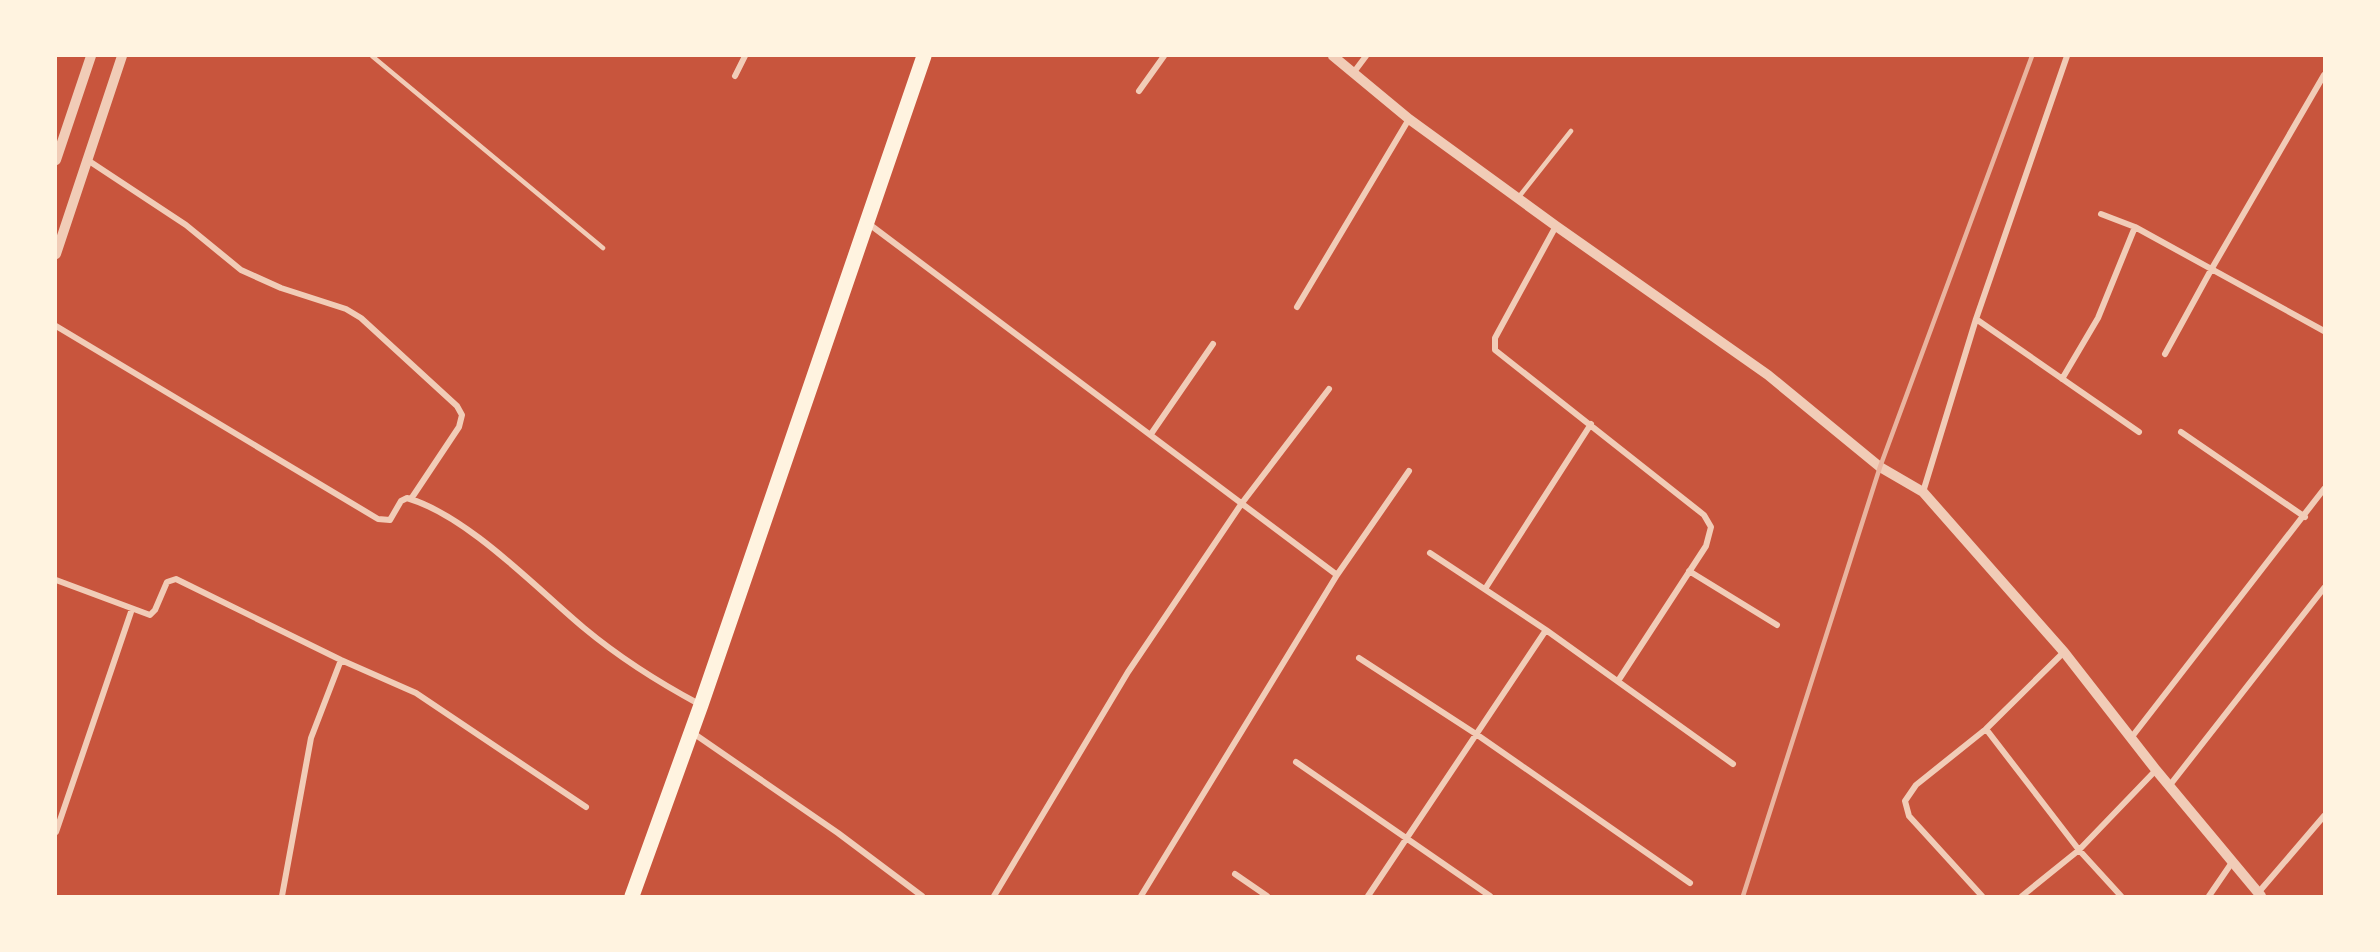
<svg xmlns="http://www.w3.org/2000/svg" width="2380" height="952" viewBox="0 0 2380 952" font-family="'Sofia Sans Condensed',sans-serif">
<rect width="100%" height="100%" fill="#c8553d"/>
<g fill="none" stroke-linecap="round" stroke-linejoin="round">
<path stroke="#f1ccb7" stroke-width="4.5" d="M 372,56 L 603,248
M 1518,198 L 1571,131"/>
<path stroke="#f1ccb7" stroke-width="6" d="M 1354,72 L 1366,56
M 735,76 L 745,56
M 1139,91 L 1164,56
M 86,159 L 186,225 L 241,270 L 281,288 L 346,309 L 361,318 L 457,406 L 462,415 L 459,427 L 411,499
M 2101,214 L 2135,227 L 2324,331
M 869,224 L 1337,575
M 1556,226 L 1495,338 L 1495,350 L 1704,515 L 1711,527 L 1706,546 L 1618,681
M 1297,307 L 1409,119
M 1976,319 L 2139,432
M 56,326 L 378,519 L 390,520 L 401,501 L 407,498 C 468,516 535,587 584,628 C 620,658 658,682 699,704
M 2165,354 L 2211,270 L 2324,75
M 2062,379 L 2098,318 L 2135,227
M 2181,432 L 2305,517
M 1151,434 L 1213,344
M 1923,492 L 1976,319 L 2067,56
M 1430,553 L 1546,630 L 1733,764
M 1689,571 L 1777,625
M 56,580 L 150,615 L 155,610 L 167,582 L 176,579 L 341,660 L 416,693 L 586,807
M 1485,589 L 1591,424
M 1359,658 L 1476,734 L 1690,883
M 1986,729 L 2079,850 L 2121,896
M 693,733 L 838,833 L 922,896
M 2131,738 L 2324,489
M 1296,762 L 1490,896
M 2170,785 L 2324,588
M 56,832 L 132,609
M 1235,874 L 1267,896
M 2258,893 L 2324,816
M 282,896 L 311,738 L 341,660
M 994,896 L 1128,672 L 1242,503 L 1329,389
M 1141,896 L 1337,575 L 1409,471
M 1368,896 L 1546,630
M 1982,896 L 1909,816 L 1905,801 L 1916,785 L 1986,729 L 2064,652
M 2022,896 L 2079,850 L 2156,770
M 2209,896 L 2233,861"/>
<path stroke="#f1ccb7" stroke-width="10" d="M 1333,56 L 1409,119 L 1556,226 L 1768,375 L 1880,467 L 1923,492 L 2064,652 L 2156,770 L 2261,896
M 56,160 L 91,56
M 56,254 L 122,56"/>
<path stroke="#fff3e0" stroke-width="15" d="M 632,896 L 701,705 L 924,56"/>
<path stroke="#e9b49f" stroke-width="4.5" d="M 1743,896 L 1880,467 L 2032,56"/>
</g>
<rect width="2380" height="952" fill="none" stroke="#fff3e0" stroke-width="114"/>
</svg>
